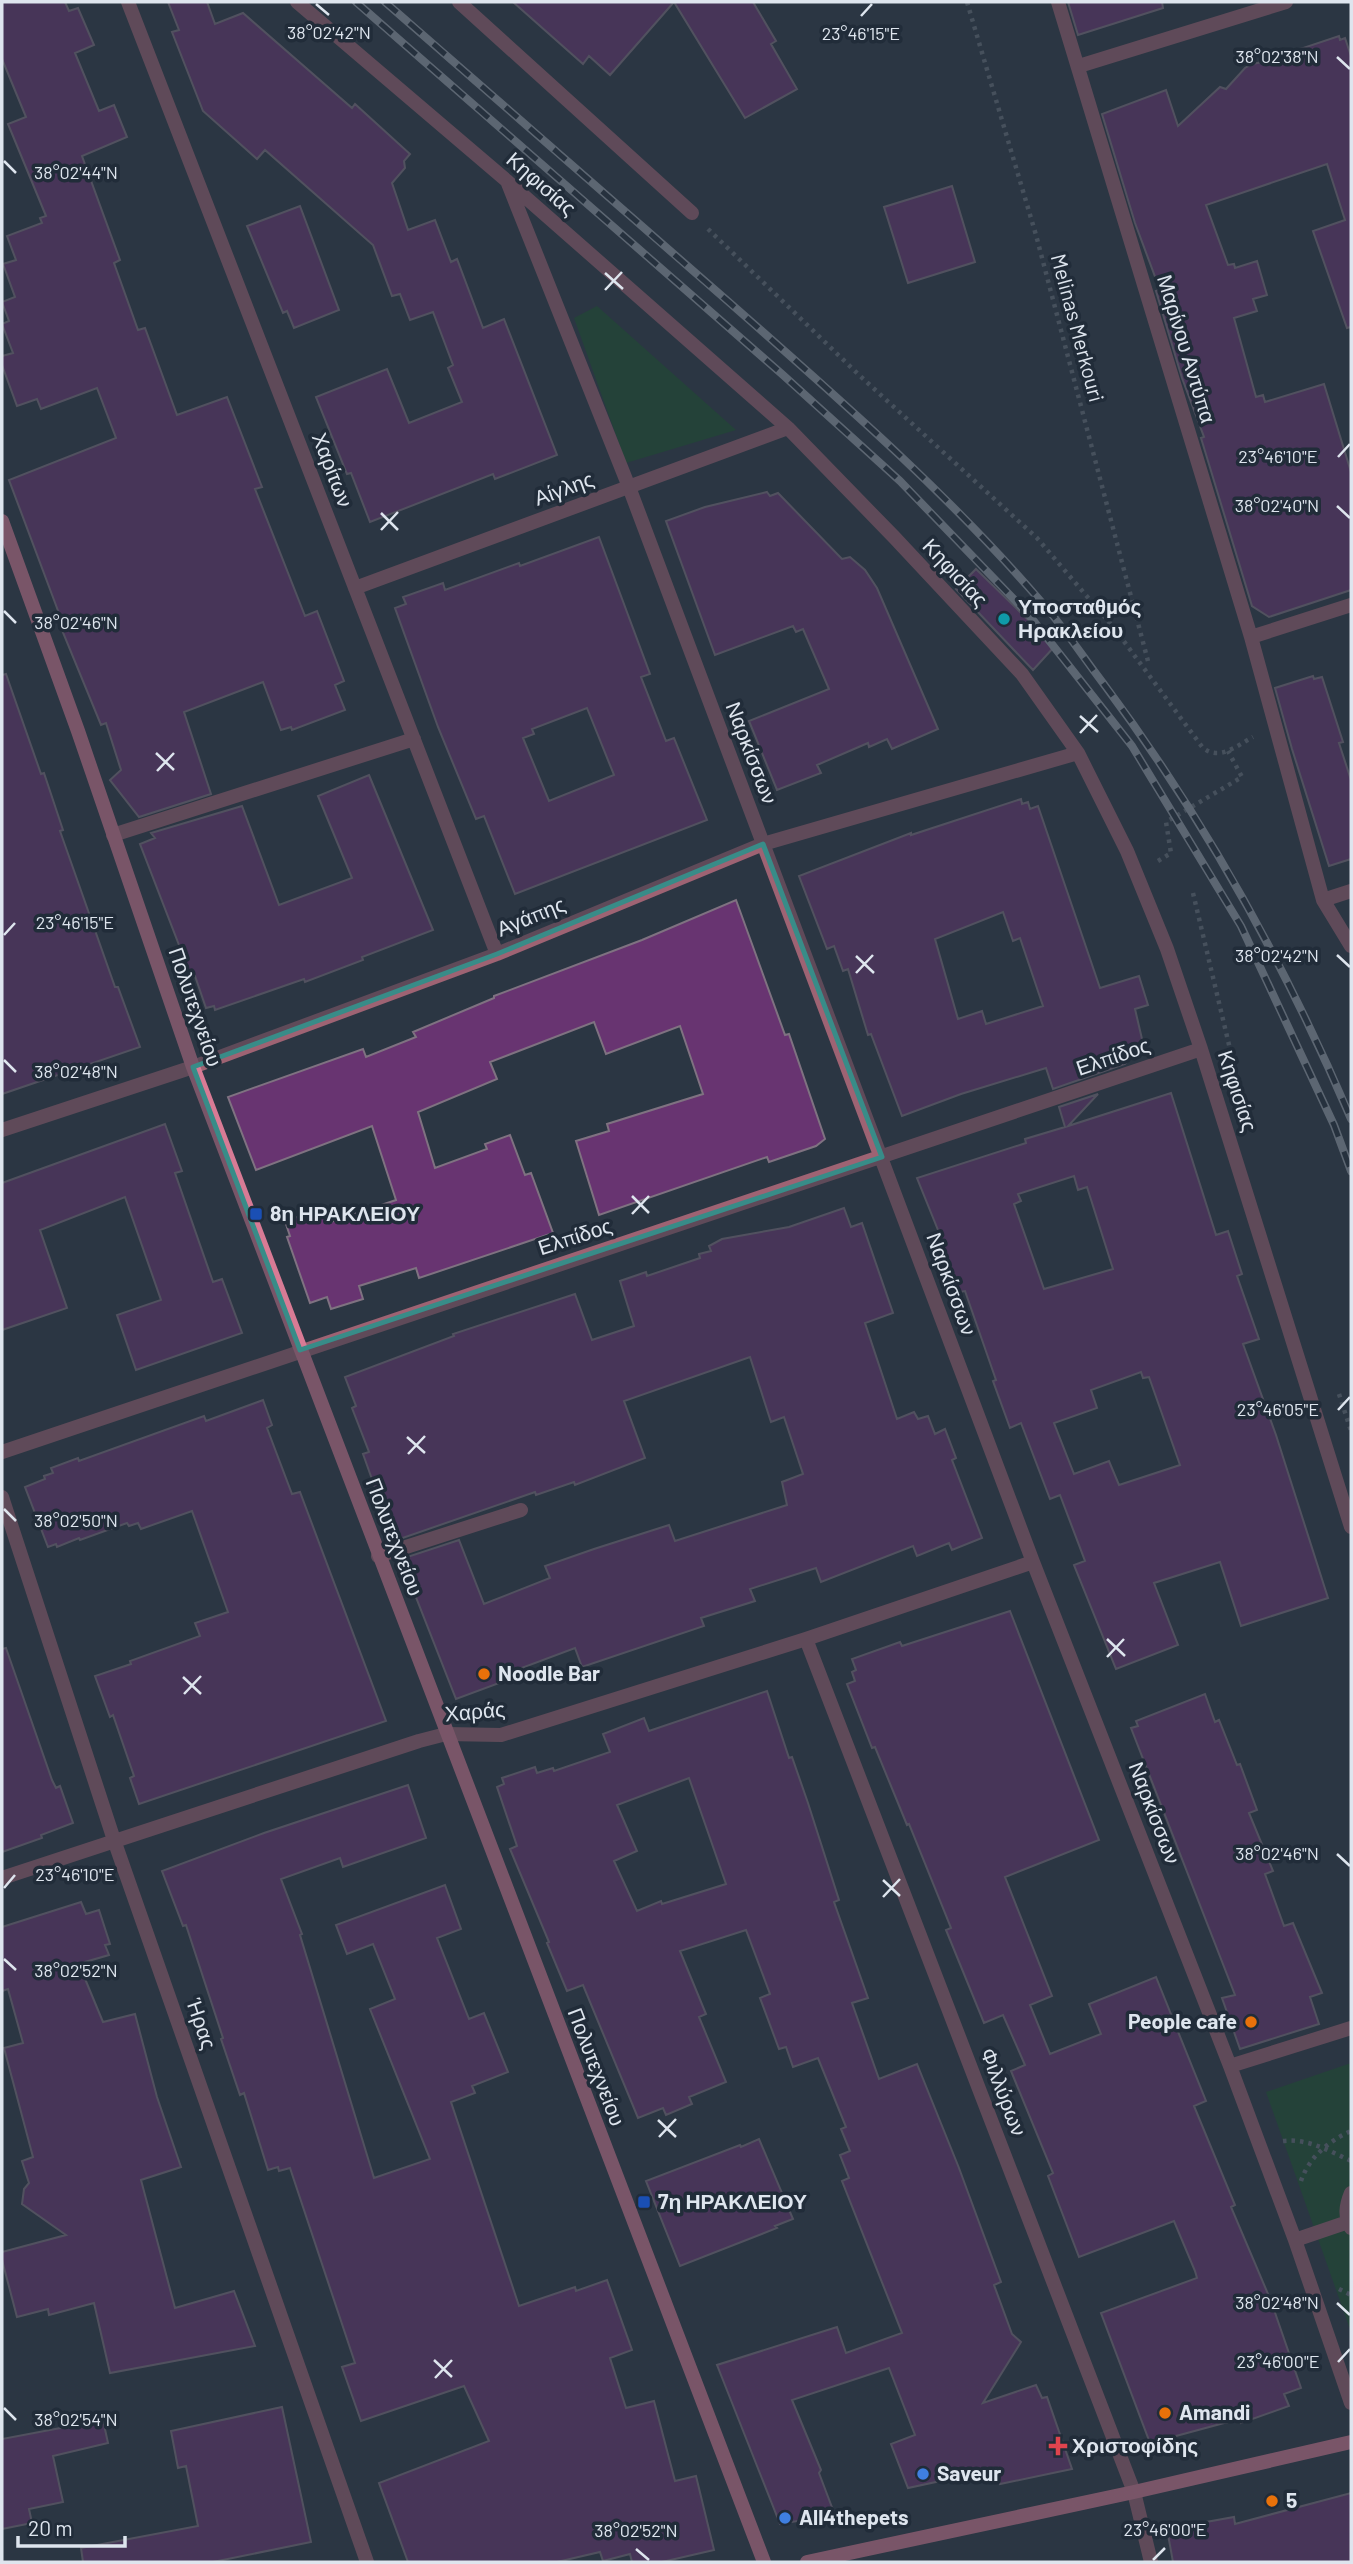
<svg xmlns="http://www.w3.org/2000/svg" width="1353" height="2564" viewBox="0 0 1353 2564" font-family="Barlow,sans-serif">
<rect width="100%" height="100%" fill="#2b3643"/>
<path fill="#1b512d" d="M 597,306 L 736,430 L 626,463 L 574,318 Z
M 1351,2063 L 1351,2332 L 1266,2092 Z"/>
<path fill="#683471" stroke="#7f7281" stroke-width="2" fill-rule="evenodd" d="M 2,2 L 65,2 L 69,11 L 78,8 L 94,45 L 75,53 L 99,111 L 114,105 L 127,137 L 82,156 L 120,260 L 114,263 L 138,330 L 145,328 L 177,415 L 227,397 L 262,487 L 255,489 L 305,616 L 317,611 L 344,681 L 335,685 L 345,710 L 292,730 L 291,727 L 281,730 L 263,682 L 184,712 L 211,794 L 139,817 L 110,780 L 121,770 L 106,723 L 101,725 L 57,618 L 60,616 L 9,480 L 116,438 L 97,388 L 41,409 L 37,399 L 17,406 L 2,365 L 2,356 L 13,353 L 2,324 L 9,321 L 2,302 L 15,297 L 3,264 L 16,260 L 7,236 L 42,223 L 40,218 L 46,216 L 8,124 L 26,117 L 2,59 Z
M 168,2 L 207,2 L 215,24 L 243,13 L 352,108 L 355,104 L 410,154 L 404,161 L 405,168 L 392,183 L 408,230 L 435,220 L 451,262 L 457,259 L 483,328 L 504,319 L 557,455 L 495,479 L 493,474 L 370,522 L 351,473 L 347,474 L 316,397 L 387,369 L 409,423 L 462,402 L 448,368 L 453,365 L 433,312 L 410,320 L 400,294 L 392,296 L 373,245 L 265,150 L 257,159 L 203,111 L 172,32 L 179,30 Z
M 513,2 L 753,2 L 776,41 L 771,44 L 797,89 L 745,118 L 674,2 L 610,75 L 589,56 L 583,64 Z
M 1068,2 L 1162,2 L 1163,8 L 1078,35 Z
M 1339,36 L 1340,40 L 1345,38 L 1351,56 L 1351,327 L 1347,328 L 1313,231 L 1345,220 L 1327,164 L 1206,205 L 1228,265 L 1234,264 L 1235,268 L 1257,261 L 1267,295 L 1253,299 L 1257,311 L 1234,318 L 1256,397 L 1263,395 L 1265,402 L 1324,384 L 1351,472 L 1351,590 L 1269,617 L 1252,606 L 1201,438 L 1204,437 L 1182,378 L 1156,291 L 1160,290 L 1135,223 L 1102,114 L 1166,90 L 1178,126 L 1220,87 L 1226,89 L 1245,68 L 1252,64 L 1296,56 L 1294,51 Z
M 952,186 L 975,262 L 908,283 L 884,207 Z
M 300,206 L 339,310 L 294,328 L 287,311 L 283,313 L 247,226 Z
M 767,492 L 770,496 L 778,493 L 842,559 L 850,557 L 865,570 L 877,588 L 938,729 L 892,749 L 887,739 L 869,747 L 868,743 L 817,765 L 821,773 L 777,790 L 749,721 L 829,689 L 803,629 L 796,632 L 793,626 L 715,655 L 666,521 L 705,507 Z
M 599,537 L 650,674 L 641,677 L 666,741 L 674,738 L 707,820 L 515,894 L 484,816 L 476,819 L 438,727 L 395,608 L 406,604 L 403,597 L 443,583 L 445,590 L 519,563 L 520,566 ZM 587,708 L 614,775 L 549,801 L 523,738 L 534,734 L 532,729 Z
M 976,569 L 1055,646 L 1033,670 L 956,589 Z
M 6,674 L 41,774 L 44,773 L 63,830 L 60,831 L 115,987 L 118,987 L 140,1047 L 2,1094 L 2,675 Z
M 1313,676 L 1314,679 L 1322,677 L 1343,742 L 1339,743 L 1351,780 L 1351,859 L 1329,866 L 1292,749 L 1275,688 Z
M 369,775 L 433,930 L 362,957 L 363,960 L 305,982 L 304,979 L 215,1010 L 214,1006 L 206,1008 L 195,976 L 191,976 L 140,844 L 155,838 L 151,833 L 242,806 L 279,905 L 352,878 L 318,796 Z
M 1021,799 L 1022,804 L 1028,802 L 1030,809 L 1038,806 L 1100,988 L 1139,976 L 1148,1005 L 1135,1009 L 1142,1039 L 1139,1050 L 1125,1064 L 1053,1089 L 1046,1068 L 961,1094 L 902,1116 L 871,1034 L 868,1035 L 848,969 L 843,971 L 834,946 L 827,949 L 799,876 L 911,833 L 911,835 ZM 1003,912 L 1013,941 L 1020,938 L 1043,1006 L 986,1024 L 982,1011 L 958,1019 L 935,939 Z
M 736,900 L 785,1035 L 789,1034 L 825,1139 L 816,1146 L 769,1162 L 767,1157 L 599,1215 L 576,1141 L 609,1131 L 607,1124 L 703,1094 L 680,1026 L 606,1054 L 594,1022 L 490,1062 L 497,1079 L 418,1112 L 435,1168 L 487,1149 L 485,1144 L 510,1135 L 525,1175 L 531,1173 L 553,1233 L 419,1278 L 416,1268 L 359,1286 L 363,1299 L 331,1309 L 327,1297 L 310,1303 L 287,1237 L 290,1236 L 285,1221 L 323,1208 L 328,1223 L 396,1200 L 372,1126 L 256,1170 L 228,1097 L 363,1049 L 366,1057 L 416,1037 L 413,1032 L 494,998 L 494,996 L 642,940 Z
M 1171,1093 L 1216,1235 L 1228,1231 L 1242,1274 L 1237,1276 L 1259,1339 L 1243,1344 L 1276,1435 L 1328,1598 L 1241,1626 L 1220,1562 L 1154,1583 L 1178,1645 L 1116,1669 L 1074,1565 L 1085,1561 L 1060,1495 L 1050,1499 L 1021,1423 L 1010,1428 L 993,1381 L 996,1380 L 965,1291 L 959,1292 L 940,1235 L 917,1178 L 1026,1143 L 1025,1139 L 1065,1127 L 1059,1107 L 1098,1094 L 1068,1126 ZM 1074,1176 L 1078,1190 L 1087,1187 L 1113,1269 L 1044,1289 L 1014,1204 L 1021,1201 L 1018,1194 ZM 1141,1372 L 1143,1378 L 1149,1377 L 1180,1465 L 1119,1485 L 1109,1461 L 1074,1474 L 1054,1423 L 1097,1408 L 1091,1390 Z
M 165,1124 L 182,1171 L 175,1173 L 213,1282 L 222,1279 L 242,1333 L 136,1370 L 117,1315 L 161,1300 L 125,1197 L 40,1230 L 67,1308 L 2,1330 L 2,1183 Z
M 844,1208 L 851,1227 L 862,1223 L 893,1313 L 865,1323 L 897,1419 L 914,1412 L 918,1419 L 928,1416 L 935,1434 L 945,1429 L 956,1458 L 952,1460 L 982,1538 L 952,1550 L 949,1543 L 917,1556 L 913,1546 L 821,1582 L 816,1568 L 750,1589 L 755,1601 L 701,1618 L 704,1626 L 582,1667 L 575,1648 L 508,1673 L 510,1679 L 456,1699 L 401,1559 L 459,1540 L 484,1604 L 550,1578 L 545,1566 L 594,1549 L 669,1525 L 675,1541 L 787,1505 L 782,1482 L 803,1474 L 784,1417 L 771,1422 L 750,1357 L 624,1401 L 645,1458 L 575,1485 L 574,1482 L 536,1495 L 535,1492 L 394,1541 L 363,1454 L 369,1452 L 352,1408 L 356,1406 L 345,1377 L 454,1336 L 453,1334 L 575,1294 L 592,1340 L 634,1326 L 620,1281 L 646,1272 L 647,1276 L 700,1258 L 699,1254 L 711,1251 L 709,1246 L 722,1239 L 789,1227 Z
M 263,1400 L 272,1425 L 267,1428 L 292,1494 L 300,1492 L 386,1721 L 139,1804 L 130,1778 L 134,1776 L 113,1715 L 110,1717 L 95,1676 L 131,1664 L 130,1661 L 200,1636 L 195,1623 L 228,1612 L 192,1511 L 141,1529 L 138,1523 L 129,1526 L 127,1523 L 80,1540 L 79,1538 L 57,1547 L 56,1544 L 48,1547 L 25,1487 L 45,1479 L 44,1476 L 53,1473 L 51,1468 L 78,1458 L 79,1461 L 204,1416 L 206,1421 Z
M 1010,1611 L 1099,1840 L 1005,1877 L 1052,1996 L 1030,2005 L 1050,2054 L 1101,2034 L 1089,2004 L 1156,1977 L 1206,2101 L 1194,2106 L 1235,2205 L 1231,2207 L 1271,2301 L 1301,2388 L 1284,2394 L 1289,2406 L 1241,2423 L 1239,2419 L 1150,2443 L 1101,2313 L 1197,2278 L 1195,2271 L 1174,2221 L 1079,2257 L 1048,2176 L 1053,2173 L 1011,2071 L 1025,2065 L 1003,2015 L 984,2023 L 946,1930 L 951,1928 L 909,1824 L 907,1825 L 875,1747 L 872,1748 L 847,1684 L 855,1681 L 852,1672 L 856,1670 L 852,1659 L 900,1642 L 902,1646 Z
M 6,1648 L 52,1780 L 56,1788 L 60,1786 L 73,1823 L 41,1835 L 42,1838 L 2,1852 L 2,1649 Z
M 767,1691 L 789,1758 L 792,1757 L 808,1803 L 839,1900 L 834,1902 L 868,1998 L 852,2003 L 879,2079 L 917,2064 L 959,2168 L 1001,2282 L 994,2285 L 1012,2334 L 1021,2342 L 983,2403 L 1036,2385 L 1042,2398 L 1047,2397 L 1072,2469 L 1000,2484 L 996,2469 L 908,2488 L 891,2444 L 915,2435 L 889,2368 L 792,2400 L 821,2470 L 819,2473 L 833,2510 L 816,2514 L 815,2518 L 780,2524 L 717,2365 L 837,2327 L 846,2353 L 902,2333 L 842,2181 L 849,2178 L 840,2155 L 850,2151 L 841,2129 L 846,2127 L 818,2058 L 793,2067 L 786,2047 L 779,2049 L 760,1998 L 770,1994 L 746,1930 L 680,1951 L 706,2014 L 699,2017 L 726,2082 L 689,2097 L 692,2104 L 666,2115 L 663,2108 L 638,2118 L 583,1985 L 567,1991 L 547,1943 L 549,1942 L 510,1849 L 517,1846 L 497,1787 L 504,1784 L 502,1778 L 535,1767 L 537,1773 L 553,1768 L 554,1771 L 610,1752 L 603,1734 L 644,1718 L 649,1731 ZM 689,1778 L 726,1884 L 662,1904 L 661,1901 L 637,1911 L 614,1861 L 637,1851 L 617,1805 Z
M 1205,1694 L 1215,1722 L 1219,1720 L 1237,1765 L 1240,1764 L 1257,1810 L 1249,1813 L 1273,1871 L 1265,1874 L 1284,1926 L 1293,1923 L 1322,1993 L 1310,1997 L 1319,2024 L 1240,2049 L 1222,1998 L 1235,1995 L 1131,1728 L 1138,1726 L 1136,1721 Z
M 408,1785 L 426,1838 L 343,1867 L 340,1858 L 281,1879 L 302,1934 L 300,1935 L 374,2178 L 430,2159 L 370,2009 L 395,1999 L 373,1944 L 347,1954 L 336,1925 L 445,1885 L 461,1929 L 437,1938 L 469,2019 L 484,2013 L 508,2072 L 472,2086 L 475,2093 L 451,2102 L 519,2306 L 575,2287 L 576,2291 L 607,2280 L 632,2350 L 610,2358 L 626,2408 L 654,2401 L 675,2481 L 696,2476 L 714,2550 L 662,2562 L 632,2562 L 630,2554 L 603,2561 L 600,2552 L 557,2562 L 408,2562 L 379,2483 L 489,2441 L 464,2386 L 361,2421 L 342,2367 L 355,2363 L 290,2168 L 279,2171 L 278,2167 L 268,2170 L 244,2093 L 240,2095 L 221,2039 L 223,2038 L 186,1925 L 183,1926 L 162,1871 L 264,1833 Z
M 81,1902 L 86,1914 L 99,1910 L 110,1944 L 105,1945 L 109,1955 L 85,1962 L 89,1972 L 83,1974 L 103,2022 L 135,2014 L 157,2097 L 181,2167 L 141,2180 L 175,2308 L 234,2291 L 255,2346 L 110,2373 L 94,2303 L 49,2315 L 48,2309 L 17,2317 L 2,2260 L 2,2252 L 66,2235 L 22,2204 L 24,2189 L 29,2183 L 22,2161 L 33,2157 L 4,2048 L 23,2043 L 8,1989 L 2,1991 L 2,1927 Z
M 759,2139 L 793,2219 L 775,2226 L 777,2228 L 680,2266 L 646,2181 L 740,2145 L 741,2147 Z
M 282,2407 L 311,2542 L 213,2562 L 83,2562 L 81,2548 L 198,2526 L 186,2466 L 178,2468 L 171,2431 Z
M 103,2420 L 108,2443 L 53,2456 L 63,2502 L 29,2509 L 32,2523 L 2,2529 L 2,2439 Z
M 1351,2493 L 1351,2562 L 1173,2562 L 1167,2529 L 1234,2517 L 1235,2524 Z"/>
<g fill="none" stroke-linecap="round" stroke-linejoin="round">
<path stroke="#66707b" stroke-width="4.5" stroke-dasharray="3.5 5" stroke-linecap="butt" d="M 967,2 L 1036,235 L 1149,665
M 708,229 L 859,375 L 1037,538 L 1114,628 L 1203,748 C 1220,761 1236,746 1253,737
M 1158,861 L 1171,853 L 1166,822 L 1242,777 L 1228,751
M 1193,893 L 1230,1049
M 1339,1394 L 1351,1431
M 1283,2141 C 1307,2138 1330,2151 1351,2161
M 1301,2181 C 1309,2157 1329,2141 1351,2131
M 1339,2289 L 1351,2295"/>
<path stroke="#9e6373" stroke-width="14" d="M 378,1556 L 521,1510"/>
<path stroke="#9e6373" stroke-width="14" d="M 128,2 L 497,954
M 297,2 L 507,181 L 788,428 L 894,537 L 1022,674 L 1078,753 L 1127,851 L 1167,949 L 1201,1049 L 1351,1527
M 459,2 L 692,213
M 1058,2 L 1251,637 L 1323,900 L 1351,946
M 1079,66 L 1286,2
M 507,181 L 629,487 L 1033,1562 L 1230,2066 L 1295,2240 L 1351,2403
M 355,588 L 788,428
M 1251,637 L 1351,605
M 113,835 L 414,739
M 1323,900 L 1351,891
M 2,1130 L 193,1067 L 497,954 L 763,844 L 1078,753
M 2,1452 L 1201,1049
M 2,1497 L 114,1840 L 367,2562
M 806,1639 L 1134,2492 L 1151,2562
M 2,1878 L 419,1741 L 446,1734 L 501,1735 L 806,1639 L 1033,1562
M 1230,2066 L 1351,2028
M 1351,2193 C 1346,2205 1344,2216 1351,2228
M 1295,2240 L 1348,2222"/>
<path stroke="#d87b95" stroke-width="14" d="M 2,521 L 78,731 L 193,1067 L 764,2562
M 807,2562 L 1134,2492 L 1351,2442"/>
<defs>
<path id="rail" d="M 356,2 L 783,375 L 900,481 L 1029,615 L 1132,746 L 1241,926 L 1334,1125 L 1351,1171
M 385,2 C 500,102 615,203 730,303 C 838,398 950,495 1044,605 C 1065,629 1083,657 1103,683 C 1204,818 1285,964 1351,1119"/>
</defs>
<use href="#rail" stroke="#98a0ab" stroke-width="8"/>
<use href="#rail" stroke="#212c39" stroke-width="5" stroke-dasharray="16" stroke-linecap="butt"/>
</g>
<path d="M0 0H1353V2564H0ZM 763,844 L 882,1157 L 300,1350 L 193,1067 L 497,954 Z" fill="#2b3643" fill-opacity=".55" fill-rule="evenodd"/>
<path fill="none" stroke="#388c88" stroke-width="5" stroke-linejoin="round" d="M 763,844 L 882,1157 L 300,1350 L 193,1067 L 497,954 Z"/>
<path fill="none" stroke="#dee5ee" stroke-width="2.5" d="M 316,4 L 329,15M 861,16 L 872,4M 1337,57 L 1350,69M 4,161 L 16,173M 605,273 L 623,289M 605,290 L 622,272M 1338,457 L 1350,444M 1337,506 L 1350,518M 381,513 L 398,530M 381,530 L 398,512M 4,611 L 16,623M 1080,716 L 1098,732M 1080,733 L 1097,715M 156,753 L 174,770M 157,771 L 174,753M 4,935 L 15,923M 1337,955 L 1350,967M 856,956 L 874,973M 856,973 L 873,955M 4,1060 L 16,1072M 632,1196 L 649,1213M 632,1214 L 649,1196M 1338,1410 L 1350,1397M 407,1437 L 425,1453M 408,1454 L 425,1436M 4,1509 L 16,1521M 1107,1639 L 1125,1656M 1107,1657 L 1124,1639M 183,1677 L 201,1694M 184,1694 L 201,1676M 1337,1854 L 1350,1866M 883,1880 L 900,1896M 4,1888 L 15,1875M 883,1897 L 900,1879M 4,1959 L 16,1970M 658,2120 L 676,2137M 659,2137 L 676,2119M 1337,2303 L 1350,2315M 434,2360 L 452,2377M 1338,2362 L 1350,2349M 435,2378 L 452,2360M 4,2408 L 16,2420M 636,2549 L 649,2560M 1153,2560 L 1165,2548"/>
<circle fill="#0f9aa8" stroke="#212c39" stroke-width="2.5" cx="1004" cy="619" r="7"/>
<g fill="#1a4fb4" stroke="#212c39" stroke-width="2.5">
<rect x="249" y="1207" width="14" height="14" rx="3.5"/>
<rect x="637" y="2195" width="14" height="14" rx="3.5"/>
</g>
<g fill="#e8710a" stroke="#212c39" stroke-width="2.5">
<circle cx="484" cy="1674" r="7"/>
<circle cx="1251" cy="2022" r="7"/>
<circle cx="1165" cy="2413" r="7"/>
<circle cx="1272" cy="2501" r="7"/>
</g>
<path fill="#e0444e" stroke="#212c39" stroke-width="2.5" d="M1054.5 2435.5h7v7h7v7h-7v7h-7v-7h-7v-7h7z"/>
<g fill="#3f7fe0" stroke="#212c39" stroke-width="2.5">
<circle cx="923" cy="2474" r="7"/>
<circle cx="785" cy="2518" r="7"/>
</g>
<g text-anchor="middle" stroke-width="7" stroke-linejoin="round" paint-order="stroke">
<g font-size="21" fill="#dee5ee" stroke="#212c39">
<text transform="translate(541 184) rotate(41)" y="7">Κηφισίας</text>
<text transform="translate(1077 328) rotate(75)" y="7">Melinas Merkouri</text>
<text transform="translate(1186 349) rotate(73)" y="7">Μαρίνου Αντύπα</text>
<text transform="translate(332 470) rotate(69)" y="7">Χαρίτων</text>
<text transform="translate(564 489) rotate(-20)" y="7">Αίγλης</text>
<text transform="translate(955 573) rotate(47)" y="7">Κηφισίας</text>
<text transform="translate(751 753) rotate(69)" y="7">Ναρκίσσων</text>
<text transform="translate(531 917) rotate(-22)" y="7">Αγάπης</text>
<text transform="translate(195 1007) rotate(71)" y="7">Πολυτεχνείου</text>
<text transform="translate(1113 1057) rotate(-19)" y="7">Ελπίδος</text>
<text transform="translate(1237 1091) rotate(72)" y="7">Κηφισίας</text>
<text transform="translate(575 1237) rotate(-18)" y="7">Ελπίδος</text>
<text transform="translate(951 1284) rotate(70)" y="7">Ναρκίσσων</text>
<text transform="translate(394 1537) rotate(69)" y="7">Πολυτεχνείου</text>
<text transform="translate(475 1712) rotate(-5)" y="7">Χαράς</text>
<text transform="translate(1154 1813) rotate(69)" y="7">Ναρκίσσων</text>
<text transform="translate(201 2024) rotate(71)" y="7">Ήρας</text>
<text transform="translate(596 2067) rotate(69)" y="7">Πολυτεχνείου</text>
<text transform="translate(1003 2092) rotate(69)" y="7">Φιλλύρων</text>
</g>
<g font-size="21" font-weight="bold" fill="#dee5ee" stroke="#212c39" text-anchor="start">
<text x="1018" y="614">Υποσταθμός<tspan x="1018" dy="24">Ηρακλείου</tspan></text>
<text x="270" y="1221">8η ΗΡΑΚΛΕΙΟΥ</text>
<text x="498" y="1681">Noodle Bar</text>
<text x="1237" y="2029" text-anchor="end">People cafe</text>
<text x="658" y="2209">7η ΗΡΑΚΛΕΙΟΥ</text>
<text x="1179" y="2420">Amandi</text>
<text x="1072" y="2453">Χριστοφίδης</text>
<text x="937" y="2481">Saveur</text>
<text x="1286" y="2508">5</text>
<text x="799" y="2525">All4thepets</text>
</g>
</g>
<g font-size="18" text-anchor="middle" fill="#dee5ee" stroke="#212c39" stroke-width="7" stroke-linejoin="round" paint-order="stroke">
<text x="329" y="39">38°02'42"N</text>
<text x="861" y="40">23°46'15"E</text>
<text x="1277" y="63">38°02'38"N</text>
<text x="76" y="179">38°02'44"N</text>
<text x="1278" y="463">23°46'10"E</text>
<text x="1277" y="512">38°02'40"N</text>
<text x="76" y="629">38°02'46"N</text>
<text x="75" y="929">23°46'15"E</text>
<text x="1277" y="962">38°02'42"N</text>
<text x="76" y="1078">38°02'48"N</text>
<text x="1278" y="1416">23°46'05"E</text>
<text x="76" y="1527">38°02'50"N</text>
<text x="1277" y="1860">38°02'46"N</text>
<text x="75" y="1881">23°46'10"E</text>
<text x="76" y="1977">38°02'52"N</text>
<text x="1277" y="2309">38°02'48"N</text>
<text x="1278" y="2368">23°46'00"E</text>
<text x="76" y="2426">38°02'54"N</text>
<text x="1165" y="2536">23°46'00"E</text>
<text x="636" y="2537">38°02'52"N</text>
</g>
<rect width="1353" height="2564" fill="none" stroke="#dee5ee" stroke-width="7"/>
<path d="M18 2536v10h107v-10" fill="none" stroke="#dee5ee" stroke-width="3.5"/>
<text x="28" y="2536" font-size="21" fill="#dee5ee" stroke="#212c39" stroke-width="5" paint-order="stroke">20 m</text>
</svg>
